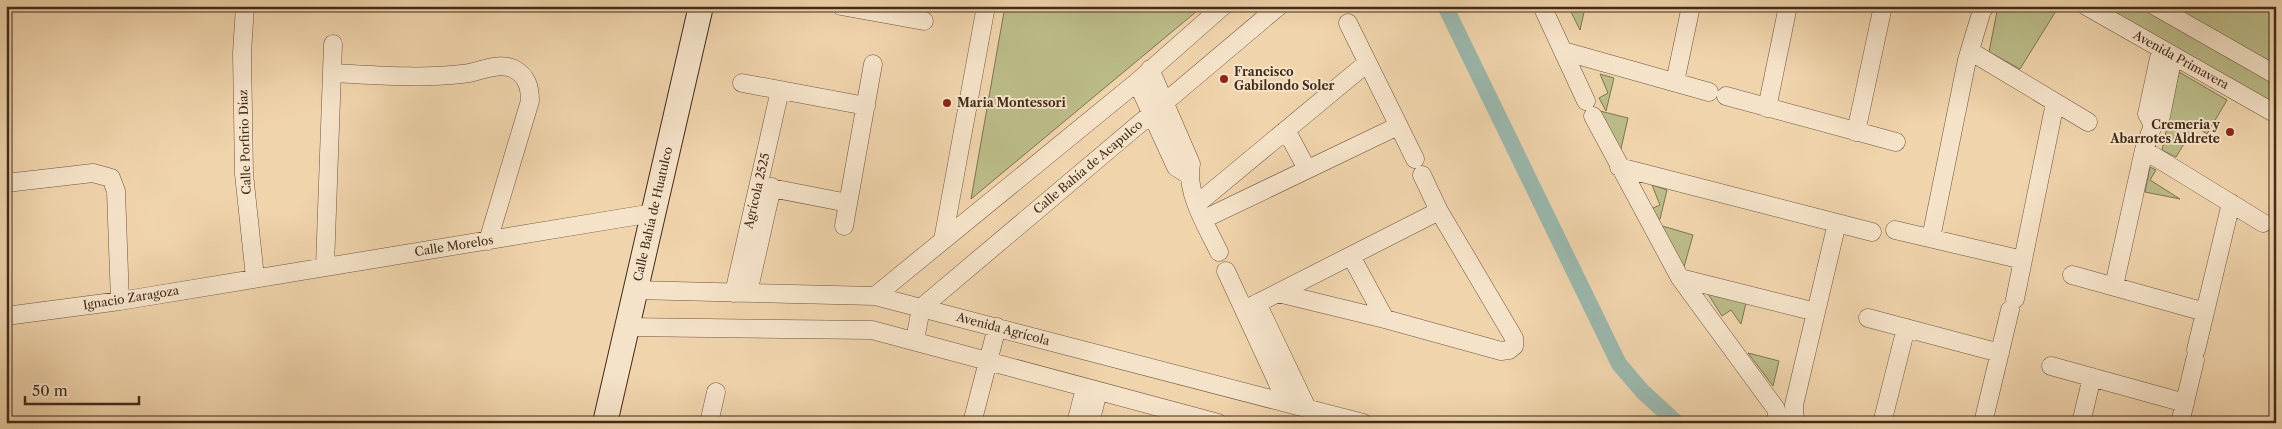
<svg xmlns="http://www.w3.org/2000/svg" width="2282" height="429" viewBox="0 0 2282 429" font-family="'Libre Caslon Text',serif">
<rect width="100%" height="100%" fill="#f0d4ac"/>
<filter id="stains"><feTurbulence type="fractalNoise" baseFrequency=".004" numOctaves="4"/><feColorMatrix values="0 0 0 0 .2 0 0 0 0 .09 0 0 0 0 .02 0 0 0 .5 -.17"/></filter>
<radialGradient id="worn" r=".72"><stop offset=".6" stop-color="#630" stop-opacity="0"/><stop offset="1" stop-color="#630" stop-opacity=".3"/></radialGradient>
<path fill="#bbbc89" stroke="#7e7452" d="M 1005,6 L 1203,6 L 971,199 Z
M 1568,6 L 1585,8 L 1580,30 Z
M 1998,6 L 2059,6 L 2020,69 L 1989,52 Z
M 2097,6 L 2142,6 L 2276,83 L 2276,108 Z
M 2173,6 L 2276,6 L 2276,66 Z
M 2179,72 L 2227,100 L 2207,134 L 2195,126 L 2176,157 L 2162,150 Z
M 1600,74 L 1614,78 L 1606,111 L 1599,98 L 1608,93 Z
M 1600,111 L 1628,118 L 1620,153 Z
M 2150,167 L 2156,170 L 2150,180 L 2180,199 L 2145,192 Z
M 1652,185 L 1667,190 L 1660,219 L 1656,221 L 1651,209 L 1660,205 Z
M 1659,225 L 1693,235 L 1684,267 Z
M 1708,294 L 1746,303 L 1741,324 L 1731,310 L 1722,316 Z
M 1748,353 L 1779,361 L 1773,386 Z"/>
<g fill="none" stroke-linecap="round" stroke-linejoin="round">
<path stroke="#9ab8ad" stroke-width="16" d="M 1445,6 L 1619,364 L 1643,392 L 1677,423"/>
<defs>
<path id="street" d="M 245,6 L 242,53 L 244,174 L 255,277
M 841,6 L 924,21
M 1542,6 L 1586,101
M 2086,6 L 2276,114
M 2155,6 L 2276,75
M 1348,23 L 1415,159
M 1563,51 L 1709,92
M 1970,51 L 2088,122
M 1150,69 L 1191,164 C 1185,192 1207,227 1219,252
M 332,73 C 375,75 419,79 462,74 C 479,73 497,61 514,69 C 527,76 530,87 530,101 L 488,241
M 1137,82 L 1176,167 L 1189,175
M 1675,82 L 1691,6
M 742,83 L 866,106
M 1726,96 L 1896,142
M 1767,108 L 1788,6
M 1593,116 L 1680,278 L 1776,409 L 1778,423
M 2153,125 L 2147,114 L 2161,49
M 1286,130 L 1307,169
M 1856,132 L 1883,6
M 2144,150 L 2263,223
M 1619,167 L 1872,232
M 6,183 L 93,173 L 111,178 L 116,191 L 120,301
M 761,186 L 848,203
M 1197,204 L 1367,63
M 1204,219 L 1398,126
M 844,226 L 873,64
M 1895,230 L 2023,260
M 1931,238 L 1967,60 L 1982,10 L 1986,6
M 943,240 L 986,6
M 1351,256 L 1385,319
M 325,266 L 333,44
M 1226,271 L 1287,403
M 2072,275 L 2205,312
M 1680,278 L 1816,312
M 2114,286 L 2144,150 L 2153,125 L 2161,116 L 2173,56
M 635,290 L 875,296 L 1363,423
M 734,293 L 780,90
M 748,293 L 772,187
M 1278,293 L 1385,319 L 1501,351 L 1509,350 L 1514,346 L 1514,338 L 1439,211 L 1422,175
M 875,296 L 1137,82 L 1223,6
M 2015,299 L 2055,103
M 1257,303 L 1307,408
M 1244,310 L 1439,211
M 6,316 L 120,301 L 653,213
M 1868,318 L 2000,353
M 626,327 L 872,330 L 1218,423
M 915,340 L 921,308 L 1279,6
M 2196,350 L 2231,203
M 2051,366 L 2185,403
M 709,423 L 716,392
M 972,423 L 997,327
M 1076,423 L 1085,388
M 1090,423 L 1098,392
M 1795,423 L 1794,405 L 1837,223
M 1882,423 L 1906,328
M 1983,423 L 2010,310
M 2081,423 L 2092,377
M 2180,423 L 2195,360"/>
<path id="secondary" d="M 605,423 L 701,6"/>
</defs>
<use href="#street" stroke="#6e553e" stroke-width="19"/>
<use href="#secondary" stroke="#422b1a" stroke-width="26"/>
<use href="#street" stroke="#f5e3c9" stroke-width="18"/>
<use href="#secondary" stroke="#f5e3c9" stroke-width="24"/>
</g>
<g fill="#8f2418" stroke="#f5e3c9" stroke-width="2">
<circle cx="1224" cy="79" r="5"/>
<circle cx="947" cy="103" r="5"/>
<circle cx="2230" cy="132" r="5"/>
</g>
<g text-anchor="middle" stroke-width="4" stroke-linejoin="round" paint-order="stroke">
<g font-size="12" fill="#422b1a" stroke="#f5e3c9">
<text transform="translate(2181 60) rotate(29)" y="4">Avenida Primavera</text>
<text transform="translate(245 142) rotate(-92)" y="4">Calle Porfirio Díaz</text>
<text transform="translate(1088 167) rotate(-40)" y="4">Calle Bahía de Acapulco</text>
<text transform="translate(757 191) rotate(-77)" y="4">Agrícola 2525</text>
<text transform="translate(653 214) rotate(-77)" y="4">Calle Bahía de Huatulco</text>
<text transform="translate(454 246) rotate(-9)" y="4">Calle Morelos</text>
<text transform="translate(131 298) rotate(-9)" y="4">Ignacio Zaragoza</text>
<text transform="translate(1003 329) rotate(15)" y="4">Avenida Agrícola</text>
</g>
<g font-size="12" font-weight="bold" fill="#422b1a" stroke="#f5e3c9" text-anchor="start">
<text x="1234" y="76">Francisco<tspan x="1234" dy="14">Gabilondo Soler</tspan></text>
<text x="957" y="107">Maria Montessori</text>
<text x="2220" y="129" text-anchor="end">Cremeria y<tspan x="2220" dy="14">Abarrotes Aldrete</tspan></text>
</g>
</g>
<rect width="2282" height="429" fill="none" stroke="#f0d4ac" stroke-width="25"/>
<rect x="8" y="8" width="2267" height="414" fill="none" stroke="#422b1a" stroke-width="2.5"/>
<rect x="12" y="12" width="2257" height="404" fill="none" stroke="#422b1a"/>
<path d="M25 396v8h114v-8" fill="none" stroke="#422b1a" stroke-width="2.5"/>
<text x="32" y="396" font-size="15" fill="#422b1a" stroke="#f5e3c9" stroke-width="4" paint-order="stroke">50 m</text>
<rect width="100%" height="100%" filter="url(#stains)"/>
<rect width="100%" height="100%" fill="url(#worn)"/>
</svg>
